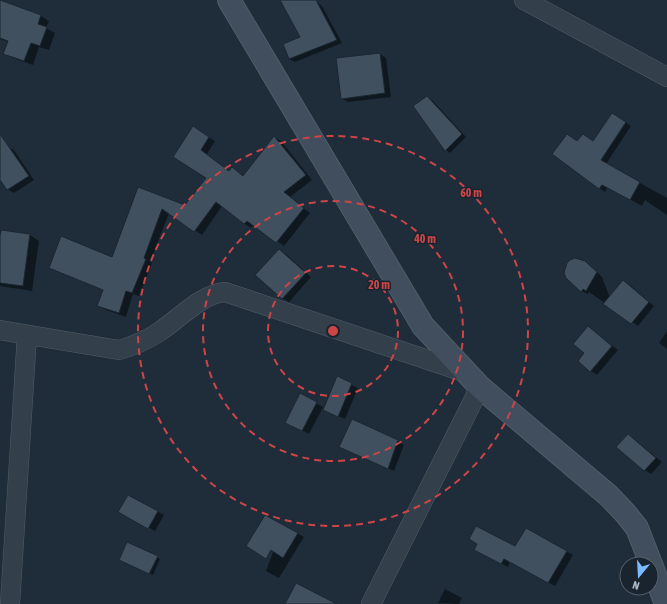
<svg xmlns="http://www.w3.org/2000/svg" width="667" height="604" viewBox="0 0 667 604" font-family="'Asap Condensed',sans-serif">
<rect width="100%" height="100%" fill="#1f2d3a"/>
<path fill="#0007" d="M 0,1 L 41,16 L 49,21 L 46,28 L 55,33 L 49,50 L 39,47 L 33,65 L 13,58 L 4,53 L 8,42 L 0,39 Z
M 317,2 L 322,6 L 342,43 L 295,62 L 289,59 L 302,38 Z
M 380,54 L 386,58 L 391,97 L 348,102 L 341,98 Z
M 427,97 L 432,100 L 466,137 L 450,153 L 446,150 L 415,107 Z
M 618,117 L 631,126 L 606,164 L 667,198 L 667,215 L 645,200 L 642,206 L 608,187 L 605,192 L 554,154 L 568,135 L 578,142 L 584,135 L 594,142 Z
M 200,132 L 215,141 L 207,154 L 230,172 L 232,169 L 244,176 L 274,137 L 281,141 L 312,180 L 290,197 L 310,213 L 284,246 L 254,224 L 251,228 L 245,224 L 222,206 L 202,235 L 169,213 L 150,262 L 152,263 L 139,296 L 133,294 L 126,317 L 106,310 L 99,306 L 104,290 L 50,267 L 113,258 L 139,189 L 186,206 L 208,177 L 175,157 Z
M 8,147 L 14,150 L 34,180 L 14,193 L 7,189 L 0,178 L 0,152 Z
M 0,231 L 30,235 L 39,241 L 32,291 L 0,286 Z
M 279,250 L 286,254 L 311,277 L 289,302 L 282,298 Z
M 584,262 L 591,266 L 602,277 L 610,298 L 624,282 L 630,285 L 654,306 L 638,326 L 589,292 L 588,294 L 581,291 Z
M 588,327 L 618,350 L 597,375 L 591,371 L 586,353 Z
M 667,331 L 667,349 L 659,343 Z
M 337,378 L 358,388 L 345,419 L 330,413 Z
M 301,395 L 323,407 L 309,434 L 286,422 Z
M 628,435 L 634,439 L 662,462 L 651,474 L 645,470 L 618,447 Z
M 397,441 L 404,445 L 394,471 L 347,450 Z
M 129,496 L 164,515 L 155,531 L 120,512 Z
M 283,525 L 304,537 L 279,578 L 266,571 Z
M 526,529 L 573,555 L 555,586 L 510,561 L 508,567 L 482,553 L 479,544 L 516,548 Z
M 157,557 L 160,559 L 153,575 L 123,562 Z
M 445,589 L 462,598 L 459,604 L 438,603 Z"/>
<path fill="#40505f" stroke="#1b2631" d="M 0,0 L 41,15 L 38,24 L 47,27 L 40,46 L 31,43 L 24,61 L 3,54 L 8,41 L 0,38 Z
M 280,0 L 316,0 L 337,40 L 289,59 L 283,44 L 300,37 Z
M 380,53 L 385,93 L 341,99 L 336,58 Z
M 427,96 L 462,134 L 445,151 L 413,106 Z
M 612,113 L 626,122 L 601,160 L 640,182 L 630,200 L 602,185 L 599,189 L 552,154 L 567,134 L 577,141 L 583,134 L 593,141 Z
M 193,126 L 209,137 L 201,150 L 229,171 L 232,167 L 243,176 L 274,136 L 306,175 L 284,192 L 304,208 L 276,243 L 247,221 L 244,224 L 216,202 L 194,232 L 162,209 L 144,258 L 146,259 L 132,293 L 126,291 L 119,313 L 97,306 L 103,290 L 49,268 L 61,236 L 112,257 L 138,187 L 185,205 L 206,178 L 173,157 Z
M 0,134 L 29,176 L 7,190 L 0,180 Z
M 1,230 L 30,234 L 23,286 L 0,283 L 0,236 Z
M 279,249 L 306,273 L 282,299 L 255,275 Z
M 575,258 L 585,261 L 597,272 L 586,291 L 583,289 L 581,292 L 566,278 L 564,273 L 567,263 L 570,260 Z
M 623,280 L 649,302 L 631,324 L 603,304 Z
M 588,326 L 612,346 L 590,372 L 578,361 L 584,353 L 573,344 Z
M 337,376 L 352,383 L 338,417 L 323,410 Z
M 300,393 L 317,402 L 302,431 L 285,423 Z
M 352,419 L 398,440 L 388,469 L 339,447 Z
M 628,434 L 656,458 L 644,471 L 616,447 Z
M 128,495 L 158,511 L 148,529 L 118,512 Z
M 265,515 L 298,533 L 283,558 L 271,550 L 266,559 L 246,546 Z
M 476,526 L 515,546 L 526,528 L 567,551 L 548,583 L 504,559 L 501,564 L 474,550 L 477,544 L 469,539 Z
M 127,542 L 158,556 L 149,574 L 119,560 Z
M 296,583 L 337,604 L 285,604 Z"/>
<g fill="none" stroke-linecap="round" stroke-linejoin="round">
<defs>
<path id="street" d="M 524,0 L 667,77
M 0,330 L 119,350 C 133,346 147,340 159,332 C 179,319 201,294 225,292 L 467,373
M 10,604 L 27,335
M 371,604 L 480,387"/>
<path id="secondary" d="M 229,0 L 423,326 L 480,387 L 609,496 L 626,514 L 637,528 L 651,564
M 651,564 L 666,604"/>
</defs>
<use href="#street" stroke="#515d68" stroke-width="20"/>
<use href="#secondary" stroke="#515d68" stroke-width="24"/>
<use href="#street" stroke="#333f4a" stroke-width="19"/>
<use href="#secondary" stroke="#414e5e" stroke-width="22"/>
</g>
<g fill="none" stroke="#ce4548" stroke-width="2" stroke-dasharray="7 5">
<circle cx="333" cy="331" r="65"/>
<circle cx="333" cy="331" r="130"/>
<circle cx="333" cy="331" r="195"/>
</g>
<circle cx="333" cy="331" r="6" fill="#ce4548" stroke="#19242f" stroke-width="2"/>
<g font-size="12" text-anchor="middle" font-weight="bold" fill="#ce4548" stroke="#19242f" stroke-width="3" stroke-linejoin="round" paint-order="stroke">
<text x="471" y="197">60 m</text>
<text x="425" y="243">40 m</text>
<text x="379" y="289">20 m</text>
</g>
<g transform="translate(639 576) rotate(198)"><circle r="19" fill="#19242f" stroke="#55606c"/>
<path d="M0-3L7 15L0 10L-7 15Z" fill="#7abaff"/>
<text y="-6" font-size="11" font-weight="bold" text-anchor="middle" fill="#aebac7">N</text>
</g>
</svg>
